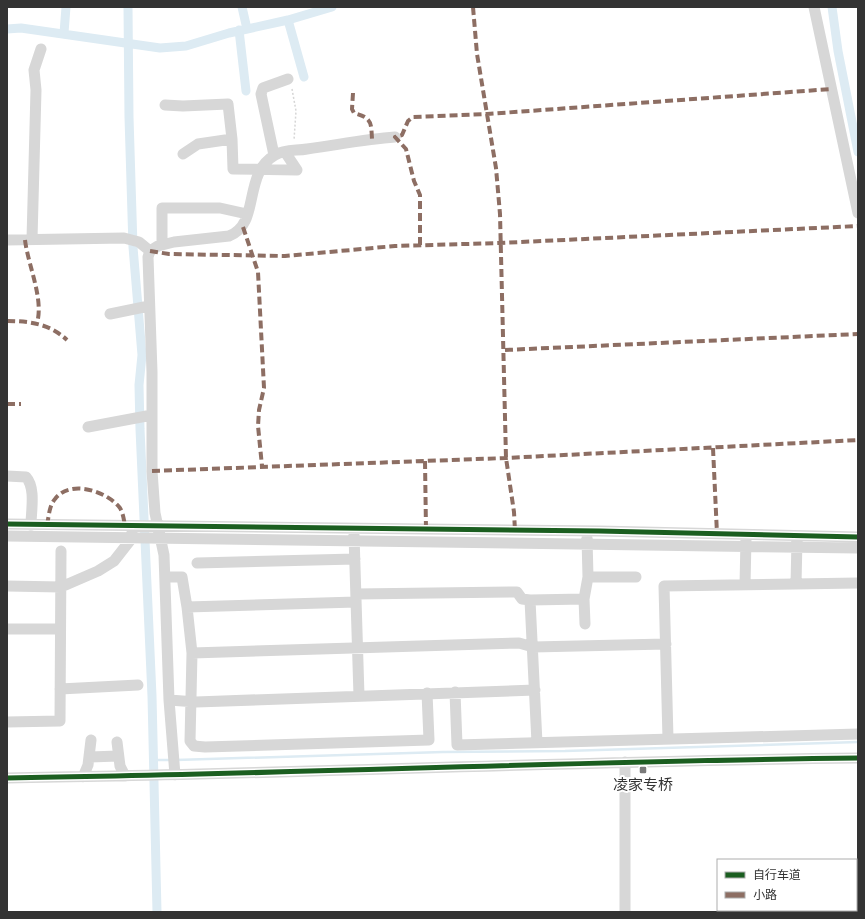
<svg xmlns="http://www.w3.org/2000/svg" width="865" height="919" viewBox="0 0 865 919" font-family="Signika,'Noto Sans SC',sans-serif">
<rect width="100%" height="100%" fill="#fff"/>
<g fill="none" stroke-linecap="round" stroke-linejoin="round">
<path stroke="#ddebf3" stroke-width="2.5" d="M 154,760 L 171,760
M 176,760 L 443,752 L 565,751 L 858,742"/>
<path stroke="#ddebf3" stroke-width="9" d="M 128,7 L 129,117 L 133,247 L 142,355 L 139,385 L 140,429 L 152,696 L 157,912
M 242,7 L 247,29
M 832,7 L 838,51 L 858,152
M 288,20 L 304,77
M 7,29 L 21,28 L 160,48 L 186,46 L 229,33 L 288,20 L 332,7
M 239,30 L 246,91
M 64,33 L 66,7"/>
<path stroke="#d6d6d6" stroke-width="1.5" stroke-dasharray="2 2" stroke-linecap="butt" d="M 292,89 L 296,111 L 294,140"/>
<path stroke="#d7d7d7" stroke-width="11" d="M 814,7 L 858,213
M 165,105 L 183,106 L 228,104 L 232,139 L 233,169 L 297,170 L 285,152
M 183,154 L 198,144 L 232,139
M 274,155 L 261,94 L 263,88 L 288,79
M 32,239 L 36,90 L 34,70 L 41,49
M 7,240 L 124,238 L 139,242 L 150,251
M 162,245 L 162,208 L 220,208 L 247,214
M 110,314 L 149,306
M 88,427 L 152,415
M 7,476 L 26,477 C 36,488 31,511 31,525
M 7,524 L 599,531 L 858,537
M 354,535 L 359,696
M 7,536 L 858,548
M 197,563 L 355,559
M 165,577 L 182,577 L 187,607 L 192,653 L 190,741 L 194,746 L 205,747 L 429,740 L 427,693
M 588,577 L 636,577
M 796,584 L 797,540
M 745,585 L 746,539
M 7,586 L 61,587 L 98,571 L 114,561 L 132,538 L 132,532
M 356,594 L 517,592 L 522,599 L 530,600 L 584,599
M 530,600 L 537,743
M 187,607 L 356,602
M 585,624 L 584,599 L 588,577 L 587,538
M 7,629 L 60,629
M 192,653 L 519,643 L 533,647 L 666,644
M 60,689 L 138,685
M 455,692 L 457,745 L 858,734
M 169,700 L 196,702 L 535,690
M 7,722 L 60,721 L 61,551
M 668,739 L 664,586 L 858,583
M 117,742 L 120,766 L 125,776
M 90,757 L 118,756
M 175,775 L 169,700 L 164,555 L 155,513 L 152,471 L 152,372 L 148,257 L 150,251 L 158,246 L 174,242 L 229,236 C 261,224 242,174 275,155 C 285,149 296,151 307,149 C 337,145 365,139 395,137
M 83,777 L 88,765 L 91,740
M 7,778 C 291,774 574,761 858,758
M 625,912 L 625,762"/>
<path stroke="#8d6e63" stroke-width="4" stroke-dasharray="8 4" stroke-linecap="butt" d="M 473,7 L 477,54 L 496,168 L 500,214 L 506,458 L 514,512 L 515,531
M 353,93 L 352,109 L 354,113 C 372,118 371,122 372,139
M 243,227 L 258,272 L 264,388 L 259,410 L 258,426 L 262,466
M 25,240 C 28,265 44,299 37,323
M 420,245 L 420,195 L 414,181 L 406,149 L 395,137 L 402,135 L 408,121 L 413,117 L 487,114 L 832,89
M 150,251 L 169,254 L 285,256 L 395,246 L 500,243 L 858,226
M 7,321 C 30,321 50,324 67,340
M 505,350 L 858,334
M 7,404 L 21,404
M 713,448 L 717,534
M 425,461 L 426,530
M 152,471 L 506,458 L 858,440
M 47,525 C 49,516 49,506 55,499 C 70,479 107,491 120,508 C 123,513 124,520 125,526"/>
<defs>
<path id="cycleway" d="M 7,524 L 599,531 L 858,537
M 7,778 C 291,774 574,761 858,758"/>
</defs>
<use href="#cycleway" stroke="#fff" stroke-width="8"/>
<use href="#cycleway" stroke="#1b5e20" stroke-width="5"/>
</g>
<rect fill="#7a7a7a" stroke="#fff" stroke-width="1.5" x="639" y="766" width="8" height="8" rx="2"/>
<g text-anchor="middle" stroke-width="4" stroke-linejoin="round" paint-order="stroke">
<g font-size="15" fill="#333" stroke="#fff">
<text x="643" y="790">凌家专桥</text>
</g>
</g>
<rect width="865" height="919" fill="none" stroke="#333333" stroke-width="16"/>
<rect x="717" y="859" width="140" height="52" fill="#ffffff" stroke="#adadad"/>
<rect x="725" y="872" width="20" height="6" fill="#1b5e20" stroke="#adadad"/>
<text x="753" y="879" font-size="12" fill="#333333">自行车道</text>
<rect x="725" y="892" width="20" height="6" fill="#8d6e63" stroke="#adadad"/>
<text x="753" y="899" font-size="12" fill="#333333">小路</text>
</svg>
